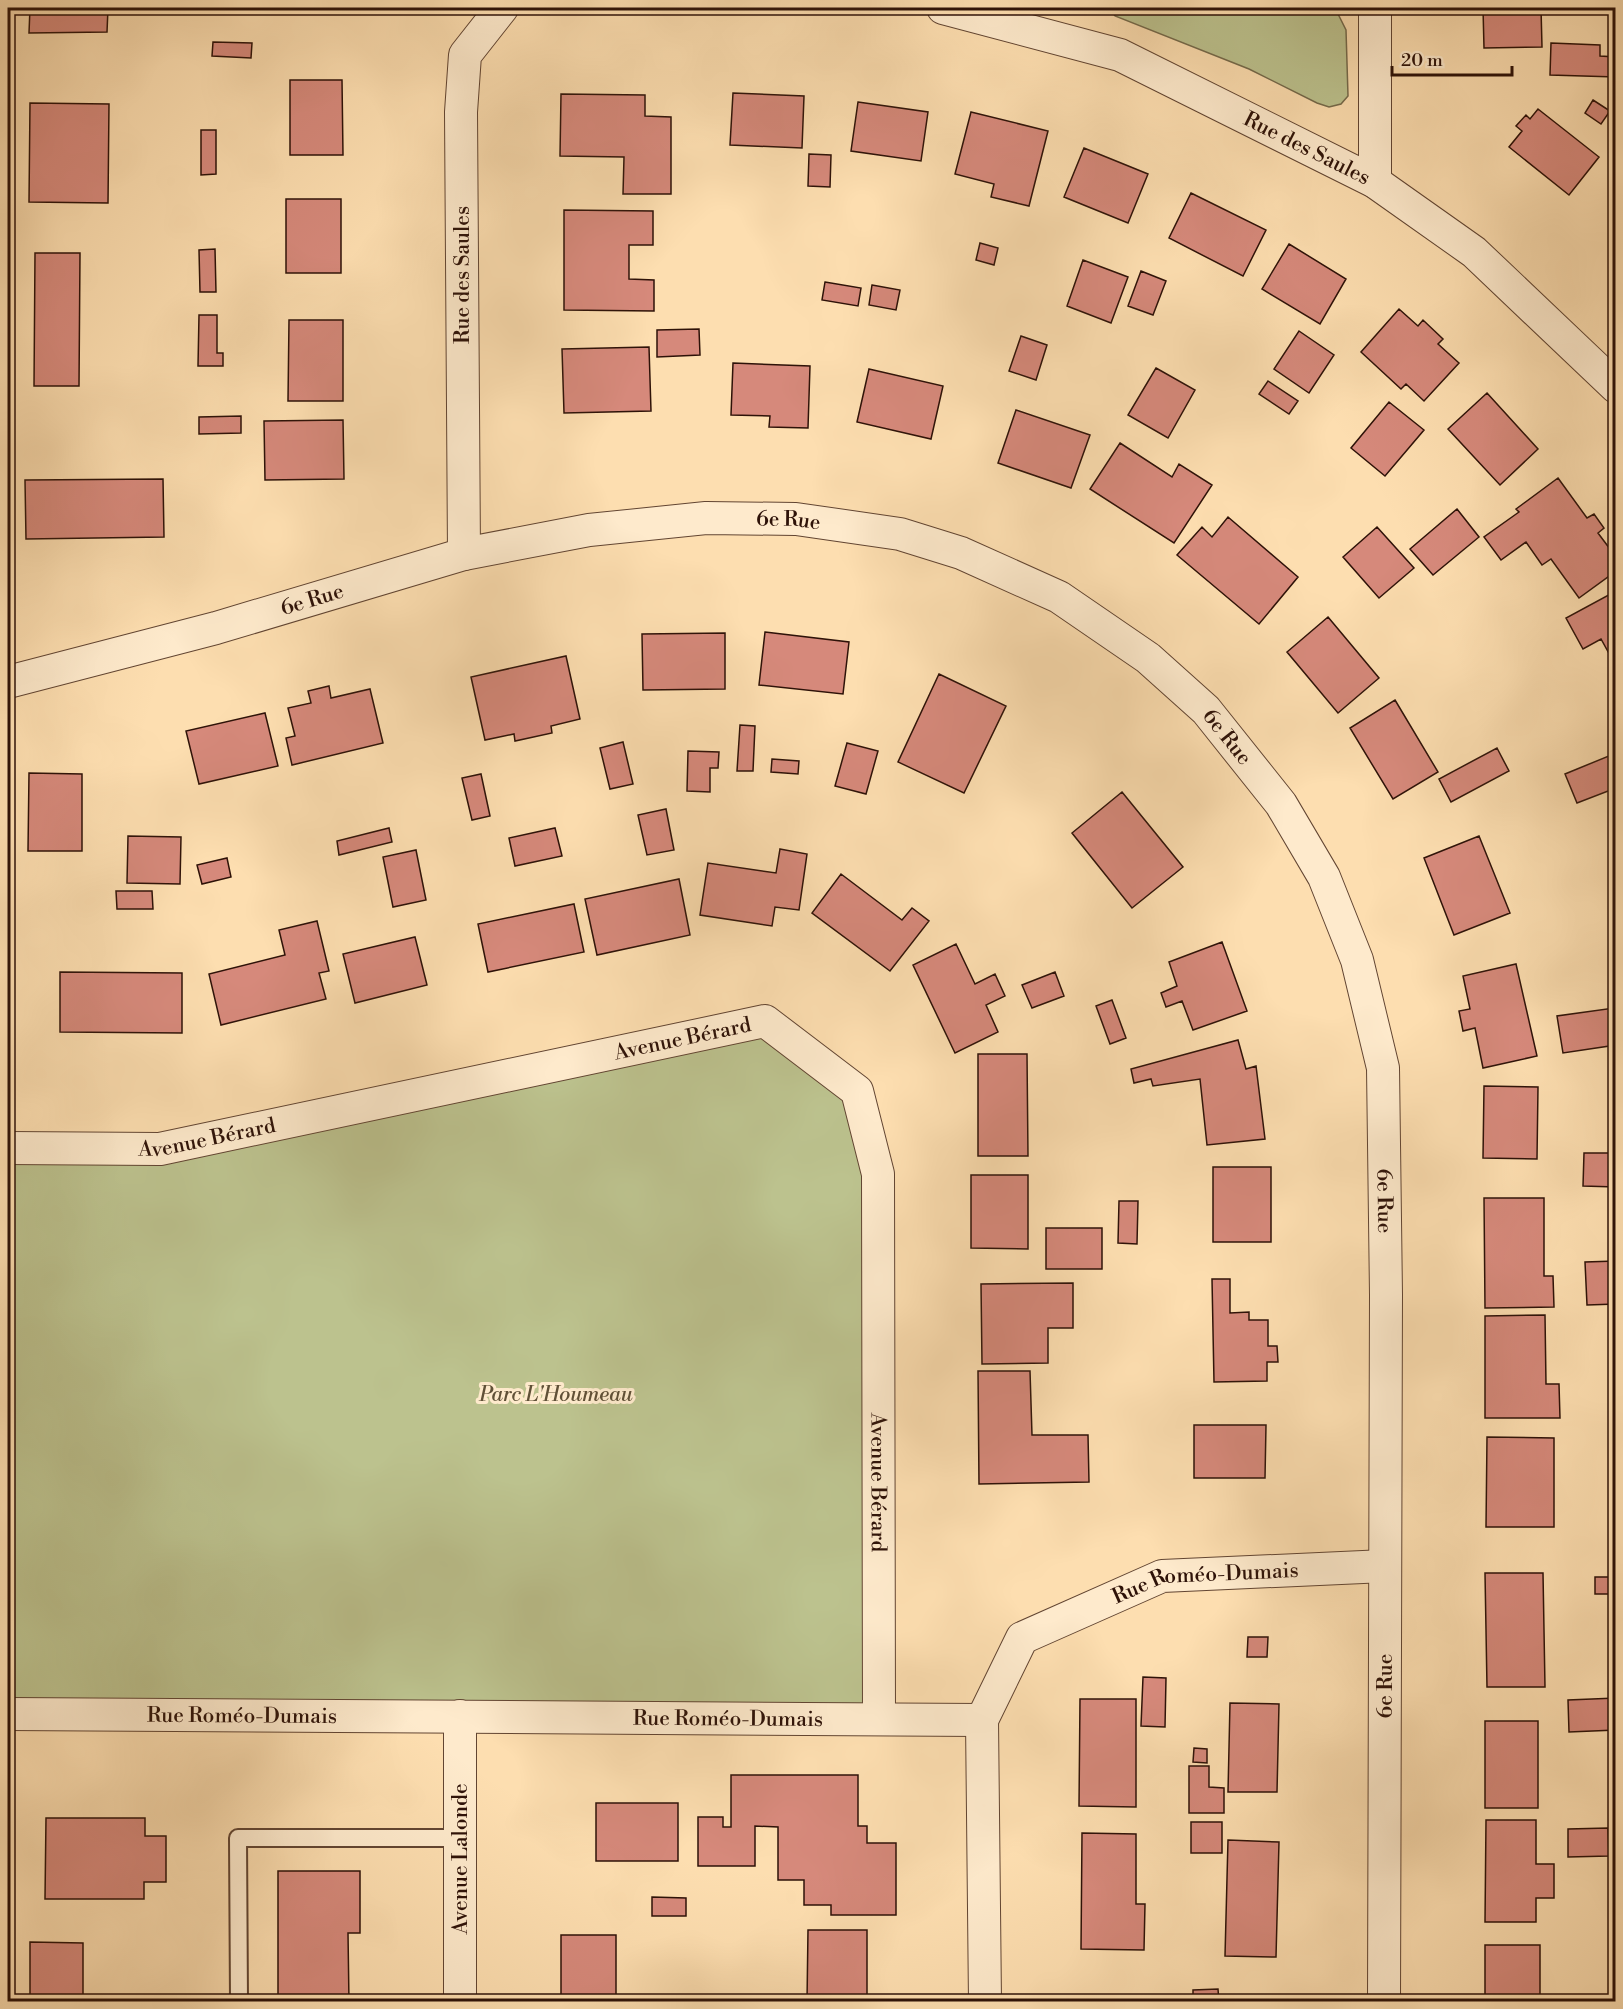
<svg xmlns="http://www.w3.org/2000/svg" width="1623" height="2009" viewBox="0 0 1623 2009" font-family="'Libre Bodoni',serif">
<rect width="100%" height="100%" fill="#fddeb0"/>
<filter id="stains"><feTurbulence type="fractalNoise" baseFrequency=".00333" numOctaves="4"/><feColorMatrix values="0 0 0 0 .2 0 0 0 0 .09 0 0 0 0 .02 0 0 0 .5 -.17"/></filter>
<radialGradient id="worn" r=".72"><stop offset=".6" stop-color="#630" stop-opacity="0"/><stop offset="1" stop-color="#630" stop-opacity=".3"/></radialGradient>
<path fill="#bcc28e" stroke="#756a4b" stroke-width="1.5" d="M 1109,8 L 1335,8 L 1346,30 L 1348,96 L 1341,104 L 1329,107 L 1317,103 L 1249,69 L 1115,16 Z
M 765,1021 L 857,1091 L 878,1174 L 879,1718 L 8,1714 L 8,1148 L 160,1149 Z"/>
<path fill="#d6897b" stroke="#2e1208" stroke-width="1.5" d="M 30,8 L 108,8 L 107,32 L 29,33 Z
M 1483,8 L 1541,8 L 1542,47 L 1484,48 Z
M 213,42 L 252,43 L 251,58 L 212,56 Z
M 1551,43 L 1600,45 L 1600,56 L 1616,57 L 1616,77 L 1550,75 Z
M 290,80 L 342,80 L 343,155 L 290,155 Z
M 733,93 L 804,96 L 802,148 L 730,145 Z
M 561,94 L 645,95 L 645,116 L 671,117 L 671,194 L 623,194 L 624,157 L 560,156 Z
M 1593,100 L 1610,111 L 1601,124 L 1585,113 Z
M 858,102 L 928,112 L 921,161 L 851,151 Z
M 30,103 L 109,104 L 108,203 L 29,202 Z
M 1538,109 L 1599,157 L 1569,195 L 1509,147 L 1522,131 L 1516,126 L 1526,115 L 1530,119 Z
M 971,112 L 1048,131 L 1029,206 L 991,197 L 994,184 L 955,174 Z
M 201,130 L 216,130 L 216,174 L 201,175 Z
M 1084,148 L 1148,174 L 1128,223 L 1064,197 Z
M 809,154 L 831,155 L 830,187 L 808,186 Z
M 1191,193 L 1266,230 L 1243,276 L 1169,238 Z
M 286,199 L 341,199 L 341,273 L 286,273 Z
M 564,210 L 653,211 L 653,245 L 629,245 L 629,279 L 654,280 L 654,311 L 564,310 Z
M 980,243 L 998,248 L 994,265 L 976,260 Z
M 1289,244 L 1346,279 L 1320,324 L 1262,289 Z
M 215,249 L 216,292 L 200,292 L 199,250 Z
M 35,253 L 80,253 L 79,386 L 34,386 Z
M 1083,260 L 1128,277 L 1111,323 L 1067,306 Z
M 1141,271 L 1166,281 L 1153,315 L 1128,306 Z
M 825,282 L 861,288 L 858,306 L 822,300 Z
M 872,285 L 900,290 L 896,310 L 869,305 Z
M 1399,309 L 1418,326 L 1423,320 L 1443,339 L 1438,344 L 1459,363 L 1424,401 L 1406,384 L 1401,389 L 1361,352 Z
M 199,315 L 217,315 L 217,353 L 223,353 L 223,366 L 198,366 Z
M 289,320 L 343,320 L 343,401 L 288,401 Z
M 699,329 L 700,355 L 657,357 L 657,330 Z
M 1299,331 L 1334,355 L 1309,393 L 1274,369 Z
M 1021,336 L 1047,345 L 1036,380 L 1009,371 Z
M 649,347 L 651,411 L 564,413 L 562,349 Z
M 733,363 L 810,366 L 808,428 L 769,427 L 770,416 L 731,415 Z
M 1156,368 L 1195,390 L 1168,438 L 1128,415 Z
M 869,369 L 943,386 L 931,439 L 857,422 Z
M 1268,381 L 1298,401 L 1289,414 L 1259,394 Z
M 1487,393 L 1538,449 L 1500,485 L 1448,429 Z
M 1389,402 L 1424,430 L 1385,476 L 1351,448 Z
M 1016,410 L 1090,435 L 1071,488 L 998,463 Z
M 241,416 L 241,433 L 199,434 L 199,417 Z
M 343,420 L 344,479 L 265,480 L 264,421 Z
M 1120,443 L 1172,477 L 1179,464 L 1212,485 L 1174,543 L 1090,489 Z
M 1558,478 L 1587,518 L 1594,514 L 1604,528 L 1598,533 L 1616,557 L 1616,571 L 1579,598 L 1551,559 L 1542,565 L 1526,542 L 1501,560 L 1484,537 L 1519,512 L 1516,509 Z
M 163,479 L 164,537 L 26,539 L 25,480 Z
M 1457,509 L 1479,537 L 1433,575 L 1410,549 Z
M 1228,517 L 1298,577 L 1259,624 L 1177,555 L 1202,527 L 1212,537 Z
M 1377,527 L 1414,568 L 1379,598 L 1343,557 Z
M 1616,591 L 1616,666 L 1601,639 L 1583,649 L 1566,618 Z
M 1328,617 L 1379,678 L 1338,713 L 1287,652 Z
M 765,632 L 849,642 L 843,694 L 759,685 Z
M 725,633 L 725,689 L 643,690 L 642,634 Z
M 566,656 L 580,719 L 551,726 L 552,733 L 515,741 L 514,734 L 485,740 L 471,677 Z
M 939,674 L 1006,706 L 964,793 L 898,762 Z
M 329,686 L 331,698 L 370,689 L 383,743 L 292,765 L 286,738 L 295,736 L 288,708 L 311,703 L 308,691 Z
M 1395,700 L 1438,772 L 1393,799 L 1350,728 Z
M 265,713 L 278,766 L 199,784 L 186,731 Z
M 740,725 L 755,726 L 753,771 L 737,771 Z
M 623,742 L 633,784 L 610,789 L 600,748 Z
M 847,743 L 878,751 L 866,794 L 835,786 Z
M 1497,748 L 1509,771 L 1451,802 L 1439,779 Z
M 688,751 L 719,752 L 718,768 L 710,768 L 710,792 L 687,791 Z
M 1616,753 L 1616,788 L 1577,803 L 1565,774 Z
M 772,759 L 799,761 L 798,774 L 771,772 Z
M 29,773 L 82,774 L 82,851 L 28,851 Z
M 481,774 L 490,816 L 472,820 L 462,778 Z
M 1122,792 L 1183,867 L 1132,908 L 1072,833 Z
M 666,809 L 674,850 L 647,855 L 638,815 Z
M 389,828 L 392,842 L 339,855 L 337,841 Z
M 555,828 L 562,856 L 515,866 L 509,838 Z
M 128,836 L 181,837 L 180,884 L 127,883 Z
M 1479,836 L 1510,913 L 1454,935 L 1424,858 Z
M 780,849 L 807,854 L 799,910 L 775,907 L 772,926 L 700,915 L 708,863 L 776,873 Z
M 416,850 L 426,900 L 393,907 L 383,857 Z
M 227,858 L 231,877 L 202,884 L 197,865 Z
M 841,874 L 902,920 L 912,908 L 929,921 L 890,971 L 812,913 Z
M 1616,875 L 1616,905 L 1609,877 Z
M 679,879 L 690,935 L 597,955 L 585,899 Z
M 116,891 L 152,891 L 153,909 L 117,909 Z
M 574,904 L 584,952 L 488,972 L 478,924 Z
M 317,921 L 329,971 L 319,973 L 326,999 L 221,1025 L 209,974 L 285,955 L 279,930 Z
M 415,937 L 427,985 L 355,1003 L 343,954 Z
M 1222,942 L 1247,1011 L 1193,1030 L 1182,1001 L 1166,1007 L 1161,993 L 1177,986 L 1169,962 Z
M 956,944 L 975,984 L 995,974 L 1005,996 L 986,1005 L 998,1032 L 955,1053 L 913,965 Z
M 1516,964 L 1537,1056 L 1483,1068 L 1475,1028 L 1463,1031 L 1459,1011 L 1470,1009 L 1463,976 Z
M 60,972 L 182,973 L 182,1033 L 60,1032 Z
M 1055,972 L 1064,996 L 1032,1008 L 1022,985 Z
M 1112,1000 L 1126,1038 L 1110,1044 L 1096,1006 Z
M 1614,1008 L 1616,1045 L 1563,1053 L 1557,1016 Z
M 1238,1040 L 1246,1069 L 1256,1066 L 1265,1139 L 1207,1145 L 1200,1079 L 1153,1086 L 1151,1079 L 1134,1083 L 1131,1069 Z
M 978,1054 L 1027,1054 L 1028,1156 L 978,1156 Z
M 1484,1086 L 1538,1087 L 1537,1159 L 1483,1158 Z
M 1584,1153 L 1616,1153 L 1616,1187 L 1583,1186 Z
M 1213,1167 L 1271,1167 L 1271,1242 L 1213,1242 Z
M 971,1175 L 1028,1175 L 1028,1249 L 971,1248 Z
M 1484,1198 L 1544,1198 L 1544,1276 L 1553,1276 L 1554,1307 L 1485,1308 Z
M 1119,1201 L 1138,1201 L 1137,1244 L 1118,1243 Z
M 1046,1228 L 1102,1228 L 1102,1269 L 1046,1269 Z
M 1616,1261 L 1616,1304 L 1587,1305 L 1585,1262 Z
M 1212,1279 L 1230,1279 L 1230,1313 L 1249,1312 L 1249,1320 L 1268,1320 L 1268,1346 L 1277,1346 L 1278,1362 L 1267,1362 L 1267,1381 L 1214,1382 Z
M 1073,1283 L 1073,1328 L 1048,1328 L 1048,1363 L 982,1364 L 981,1284 Z
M 1545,1315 L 1546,1384 L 1559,1384 L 1560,1418 L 1485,1418 L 1485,1316 Z
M 978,1371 L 1030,1371 L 1032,1435 L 1088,1435 L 1089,1482 L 979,1484 Z
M 1194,1425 L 1266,1425 L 1265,1478 L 1194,1478 Z
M 1487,1437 L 1554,1438 L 1554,1527 L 1486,1527 Z
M 1485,1573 L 1543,1573 L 1545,1687 L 1487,1687 Z
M 1595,1577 L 1616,1577 L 1616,1594 L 1595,1594 Z
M 1248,1637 L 1268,1637 L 1267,1657 L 1247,1657 Z
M 1143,1677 L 1166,1678 L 1165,1727 L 1141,1726 Z
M 1616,1698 L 1616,1730 L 1569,1732 L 1568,1700 Z
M 1080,1699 L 1136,1699 L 1136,1807 L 1079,1806 Z
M 1230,1703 L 1279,1704 L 1277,1792 L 1228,1792 Z
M 1485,1721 L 1538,1721 L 1538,1808 L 1485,1808 Z
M 1194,1748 L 1207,1749 L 1207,1763 L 1193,1762 Z
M 1189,1766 L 1209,1766 L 1209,1787 L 1224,1788 L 1224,1813 L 1189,1813 Z
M 731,1775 L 858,1775 L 858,1826 L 867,1826 L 867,1843 L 896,1843 L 896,1915 L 831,1915 L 831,1905 L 804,1905 L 804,1880 L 778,1880 L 778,1827 L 755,1826 L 755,1866 L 698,1866 L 698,1817 L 723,1817 L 723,1827 L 731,1827 Z
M 596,1803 L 678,1803 L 678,1861 L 596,1861 Z
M 46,1818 L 145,1818 L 145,1836 L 166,1836 L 166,1882 L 144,1882 L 144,1899 L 45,1899 Z
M 1486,1820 L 1536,1820 L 1536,1864 L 1554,1864 L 1554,1898 L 1536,1898 L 1536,1922 L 1485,1922 Z
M 1191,1822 L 1222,1822 L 1222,1853 L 1191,1853 Z
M 1608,1828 L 1609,1856 L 1568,1857 L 1568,1829 Z
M 1082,1833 L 1136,1834 L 1136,1904 L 1145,1904 L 1144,1950 L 1081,1949 Z
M 1228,1840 L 1279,1842 L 1276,1957 L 1225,1956 Z
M 278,1871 L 360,1871 L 360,1933 L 348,1933 L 349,2002 L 278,2002 Z
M 652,1897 L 686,1898 L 686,1916 L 652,1916 Z
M 808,1930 L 867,1930 L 867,2002 L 807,2002 Z
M 561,1935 L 616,1935 L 616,2002 L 561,2002 Z
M 30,1942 L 83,1943 L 83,2002 L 30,2002 Z
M 1485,1945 L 1540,1945 L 1540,1998 L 1561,1998 L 1561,2002 L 1485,2002 Z
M 1218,1989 L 1219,2002 L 1193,2002 L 1193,1990 Z"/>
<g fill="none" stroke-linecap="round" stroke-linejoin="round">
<defs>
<path id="lane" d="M 239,2002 L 238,1838 L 460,1838"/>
<g id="street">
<path id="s1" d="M 943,8 L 1120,55 L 1375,182 L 1474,252 L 1616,387"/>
<path d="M 1375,182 L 1375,8"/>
<path d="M 464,554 L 461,112 L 465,55 L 502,8"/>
<path id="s2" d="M 8,682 L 216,628 L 464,554 L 589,530 L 706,518 L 796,519 L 900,534 L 961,553 L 1059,597 L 1148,658 L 1206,710 L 1281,804 L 1324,877 L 1357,960 L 1383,1068 L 1386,1295 L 1384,2002"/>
<path id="s3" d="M 8,1148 L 160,1149 L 765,1021 L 857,1091 L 878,1174 L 879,1718"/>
<path id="s4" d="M 8,1714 L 982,1720"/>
<path d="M 460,1716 L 460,2002"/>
<path id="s5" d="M 985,2002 L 982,1720 L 1022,1638 L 1162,1576 L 1385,1566"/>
</g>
</defs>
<use href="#lane" stroke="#624532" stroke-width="20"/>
<use href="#street" stroke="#624532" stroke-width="34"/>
<use href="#lane" stroke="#feeacc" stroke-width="16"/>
<use href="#street" stroke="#feeacc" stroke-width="32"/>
</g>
<g text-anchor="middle" stroke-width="6" stroke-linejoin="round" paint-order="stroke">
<g font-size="21" fill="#2e1208" stroke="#feeacc">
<text dy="7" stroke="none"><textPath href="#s1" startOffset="392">Rue des Saules</textPath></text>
<text transform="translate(462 275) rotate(-90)" y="7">Rue des Saules</text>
<text dy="7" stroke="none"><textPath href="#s2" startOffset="801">6e Rue</textPath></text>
<text dy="7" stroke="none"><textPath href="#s2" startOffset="315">6e Rue</textPath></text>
<text dy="7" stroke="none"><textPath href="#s2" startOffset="1305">6e Rue</textPath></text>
<text dy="7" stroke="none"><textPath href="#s3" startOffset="686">Avenue Bérard</textPath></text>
<text dy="7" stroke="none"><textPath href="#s3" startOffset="200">Avenue Bérard</textPath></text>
<text dy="7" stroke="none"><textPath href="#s2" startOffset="1809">6e Rue</textPath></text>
<text dy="7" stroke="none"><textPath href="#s3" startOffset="1280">Avenue Bérard</textPath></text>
<text dy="7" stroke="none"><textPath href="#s5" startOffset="568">Rue Roméo-Dumais</textPath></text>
<text transform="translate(1385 1686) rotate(-90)" y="7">6e Rue</text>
<text dy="7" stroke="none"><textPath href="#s4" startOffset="234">Rue Roméo-Dumais</textPath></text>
<text dy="7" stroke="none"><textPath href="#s4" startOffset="720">Rue Roméo-Dumais</textPath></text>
<text transform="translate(460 1859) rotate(-90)" y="7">Avenue Lalonde</text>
</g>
<g font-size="21" font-style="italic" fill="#605037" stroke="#feeacc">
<text x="556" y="1401">Parc L'Houmeau</text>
</g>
</g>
<rect width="1623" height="2009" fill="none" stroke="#fddeb0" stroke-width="30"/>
<rect x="9" y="9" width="1605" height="1991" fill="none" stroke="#2e1208" stroke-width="3"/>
<rect x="15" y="15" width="1593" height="1979" fill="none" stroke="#2e1208" stroke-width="1.5"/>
<path d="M1392 66v9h120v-9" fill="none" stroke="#2e1208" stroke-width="3"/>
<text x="1401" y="66" font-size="18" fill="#2e1208" stroke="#feeacc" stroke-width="4.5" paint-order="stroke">20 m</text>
<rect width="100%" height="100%" filter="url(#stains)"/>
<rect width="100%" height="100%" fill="url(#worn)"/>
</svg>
